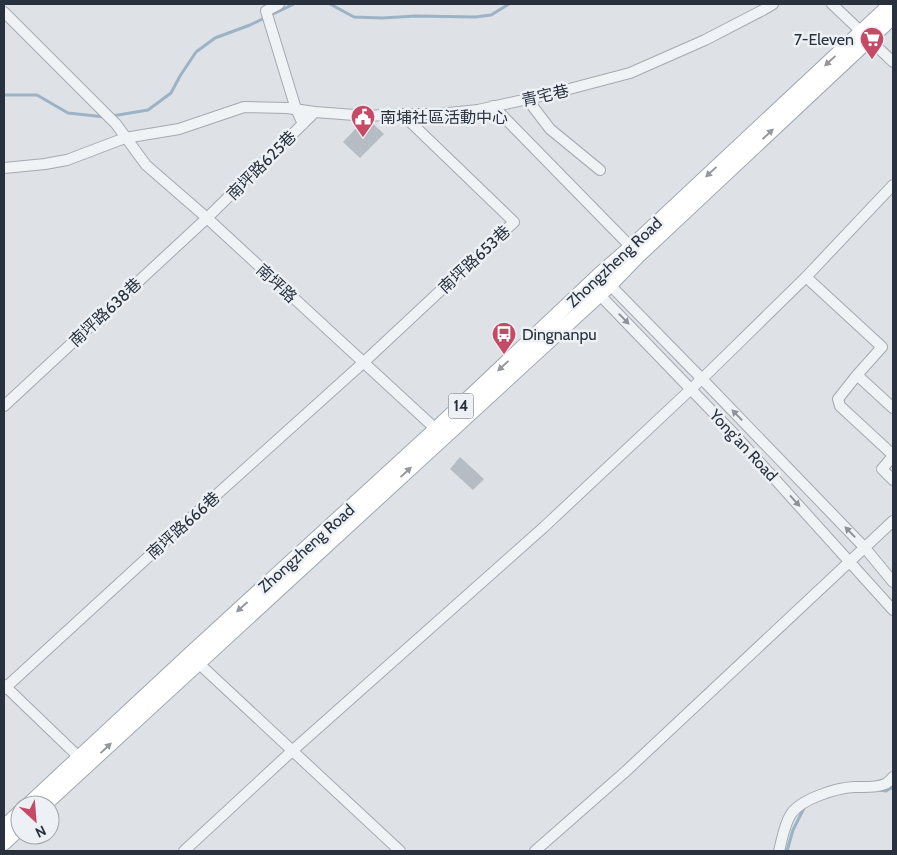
<svg xmlns="http://www.w3.org/2000/svg" width="897" height="855" viewBox="0 0 897 855" font-family="Cabin,'Noto Sans TC',sans-serif">
<rect width="100%" height="100%" fill="#dee2e7"/>
<g fill="none" stroke-linecap="round" stroke-linejoin="round">
<path stroke="#9bb3c5" stroke-width="3" d="M 330,4 L 354,17 L 382,18 L 416,16 L 475,17 L 491,15 L 509,4
M 4,95 L 37,95 L 68,113 L 105,117
M 112,116 L 148,110 L 171,93 L 180,76 L 196,52 L 215,38 L 250,25 L 294,4
M 879,790 L 886,791 L 893,787
M 787,851 L 793,830 L 804,808"/>
</g>
<path fill="#b6bcc3" d="M 362,122 L 372,123 L 384,134 L 360,158 L 343,142 Z
M 460,457 L 484,479 L 473,490 L 450,469 Z"/>
<g fill="none" stroke-linecap="round" stroke-linejoin="round">
<defs>
<path id="minor" d="M 279,4 L 266,11 L 296,109 L 303,124
M 832,4 L 893,62
M 4,12 L 116,124 L 146,165 L 207,218 L 439,432
M 527,99 L 550,129 L 600,170
M 493,106 L 631,247
M 4,168 L 45,164 L 67,160 L 125,138 L 179,129 L 244,107 L 287,108 L 315,112 L 368,116 L 402,114 L 438,114 L 478,110 L 554,93 L 630,73 L 705,40 L 763,10 L 773,4
M 600,274 L 610,285 L 702,379 L 865,548 L 893,582
M 806,277 L 882,347 L 857,375 L 838,399 L 840,406 L 893,455
M 596,291 L 735,435 L 893,610
M 857,375 L 893,408
M 4,406 L 207,218 L 315,112
M 893,456 L 882,469 L 893,480
M 194,659 L 400,851
M 4,685 L 83,761
M 4,689 L 194,515 L 364,362 L 514,222 L 402,114
M 184,851 L 292,751 L 544,527 L 707,374 L 806,277 L 893,185
M 535,851 L 625,772 L 893,521
M 779,851 C 782,840 784,825 791,814 C 801,799 836,788 854,787 C 863,787 876,788 885,784 C 888,783 891,779 893,777"/>
<path id="major" d="M 28,805 L 189,655 L 436,429 L 600,274 L 631,247 L 891,4
M 44,805 L 610,285 L 639,255 L 893,17
M 4,827 L 20,812
M 4,843 L 20,828"/>
</defs>
<use href="#minor" stroke="#a4a9b1" stroke-width="12"/>
<use href="#major" stroke="#9ea8b2" stroke-width="16"/>
<use href="#minor" stroke="#f0f3f5" stroke-width="10"/>
<use href="#major" stroke="#fff" stroke-width="14"/>
</g>
<defs><path id="oneway-solid" d="M-6-.8H1V-3.2L6.5 0L1 3.2V.8H-6Z" transform="scale(1.25)"/></defs>
<g fill="#94989e">
<use href="#oneway-solid" transform="translate(830 61) rotate(137)"/>
<use href="#oneway-solid" transform="translate(768 134) rotate(-43)"/>
<use href="#oneway-solid" transform="translate(711 172) rotate(137)"/>
<use href="#oneway-solid" transform="translate(503 366) rotate(137)"/>
<use href="#oneway-solid" transform="translate(406 472) rotate(-43)"/>
<use href="#oneway-solid" transform="translate(242 607) rotate(138)"/>
<use href="#oneway-solid" transform="translate(106 748) rotate(-43)"/>
</g>
<g fill="#8c9299">
<use href="#oneway-solid" transform="translate(624 319) rotate(46)"/>
<use href="#oneway-solid" transform="translate(737 415) rotate(-134)"/>
<use href="#oneway-solid" transform="translate(795 501) rotate(48)"/>
<use href="#oneway-solid" transform="translate(850 532) rotate(-134)"/>
</g>
<defs>
<symbol id="supermarket-pin" viewBox="-11 -11 22 30"><path d="M0 17L-7.5 6A9.5 9.5 0 1 1 7.5 6Z" fill="#c64966" stroke="#edf1f5"/><path d="M-6-5.5h2.5l.6 2H6L4.5 2H-2.5L-4.4-4H-6ZM-1.5 3.2a1.3 1.3 0 1 0 .1 0ZM3 3.2a1.3 1.3 0 1 0 .1 0Z" fill="#fff"/></symbol>
<symbol id="civic-pin" viewBox="-11 -11 22 30"><path d="M0 17L-7.5 6A9.5 9.5 0 1 1 7.5 6Z" fill="#c64966" stroke="#edf1f5"/><path d="M-.6-6.5H3V-4.5H.6V-3L4-1V1h2V6H-6V1h2V-1L-.6-3ZM-1.2 2.5V6h2.4V2.5Z" fill="#fff"/></symbol>
<symbol id="bus-pin" viewBox="-11 -11 22 30"><path d="M0 17L-7.5 6A9.5 9.5 0 1 1 7.5 6Z" fill="#c64966" stroke="#edf1f5"/><path d="M-5-6H5V4H4V6H2V4H-2V6H-4V4H-5ZM-3.5-4V0h7V-4ZM-3.5 1.2v1.5H-2V1.2ZM2 1.2v1.5H3.5V1.2Z" fill="#fff"/></symbol>
</defs>
<g fill-rule="evenodd">
<use href="#supermarket-pin" x="858" y="25" width="28" height="38"/>
<use href="#civic-pin" x="349" y="103" width="28" height="38"/>
<use href="#bus-pin" x="490" y="320" width="28" height="38"/>
</g>
<g text-anchor="middle" stroke-width="5" stroke-linejoin="round" paint-order="stroke">
<rect fill="#edf1f5" stroke="#636b74" stroke-width="1" x="448.5" y="393.5" width="25" height="25" rx="4"/>
<g font-size="15" font-weight="bold" fill="#28313d">
<text x="461" y="411">14</text>
</g>
<g font-size="16" fill="#28313d" stroke="#edf1f5" text-anchor="start">
<text x="854" y="45" text-anchor="end">7-Eleven</text>
<text x="380" y="123">南埔社區活動中心</text>
<text x="522" y="340">Dingnanpu</text>
</g>
<g font-size="16" fill="#28313d" stroke="#edf1f5">
<text transform="translate(545 95) rotate(-13)" y="6">青宅巷</text>
<text transform="translate(261 165) rotate(-45)" y="6">南坪路625巷</text>
<text transform="translate(474 259) rotate(-43)" y="6">南坪路653巷</text>
<text transform="translate(614 262) rotate(-43)" y="6">Zhongzheng Road</text>
<text transform="translate(277 283) rotate(43)" y="6">南坪路</text>
<text transform="translate(105 312) rotate(-43)" y="6">南坪路638巷</text>
<text transform="translate(744 445) rotate(47)" y="6">Yong'an Road</text>
<text transform="translate(183 525) rotate(-42)" y="6">南坪路666巷</text>
<text transform="translate(306 548) rotate(-42)" y="6">Zhongzheng Road</text>
</g>
</g>
<rect width="897" height="855" fill="none" stroke="#28313d" stroke-width="10"/>
<g transform="translate(35 820) rotate(154)"><circle r="24" fill="#edf1f5" stroke="#9ea4ab"/>
<path d="M0-4L9 19L0 12L-9 19Z" fill="#c64966"/>
<text y="-8" font-size="14" font-weight="bold" text-anchor="middle" fill="#28313d">N</text>
</g>
</svg>
